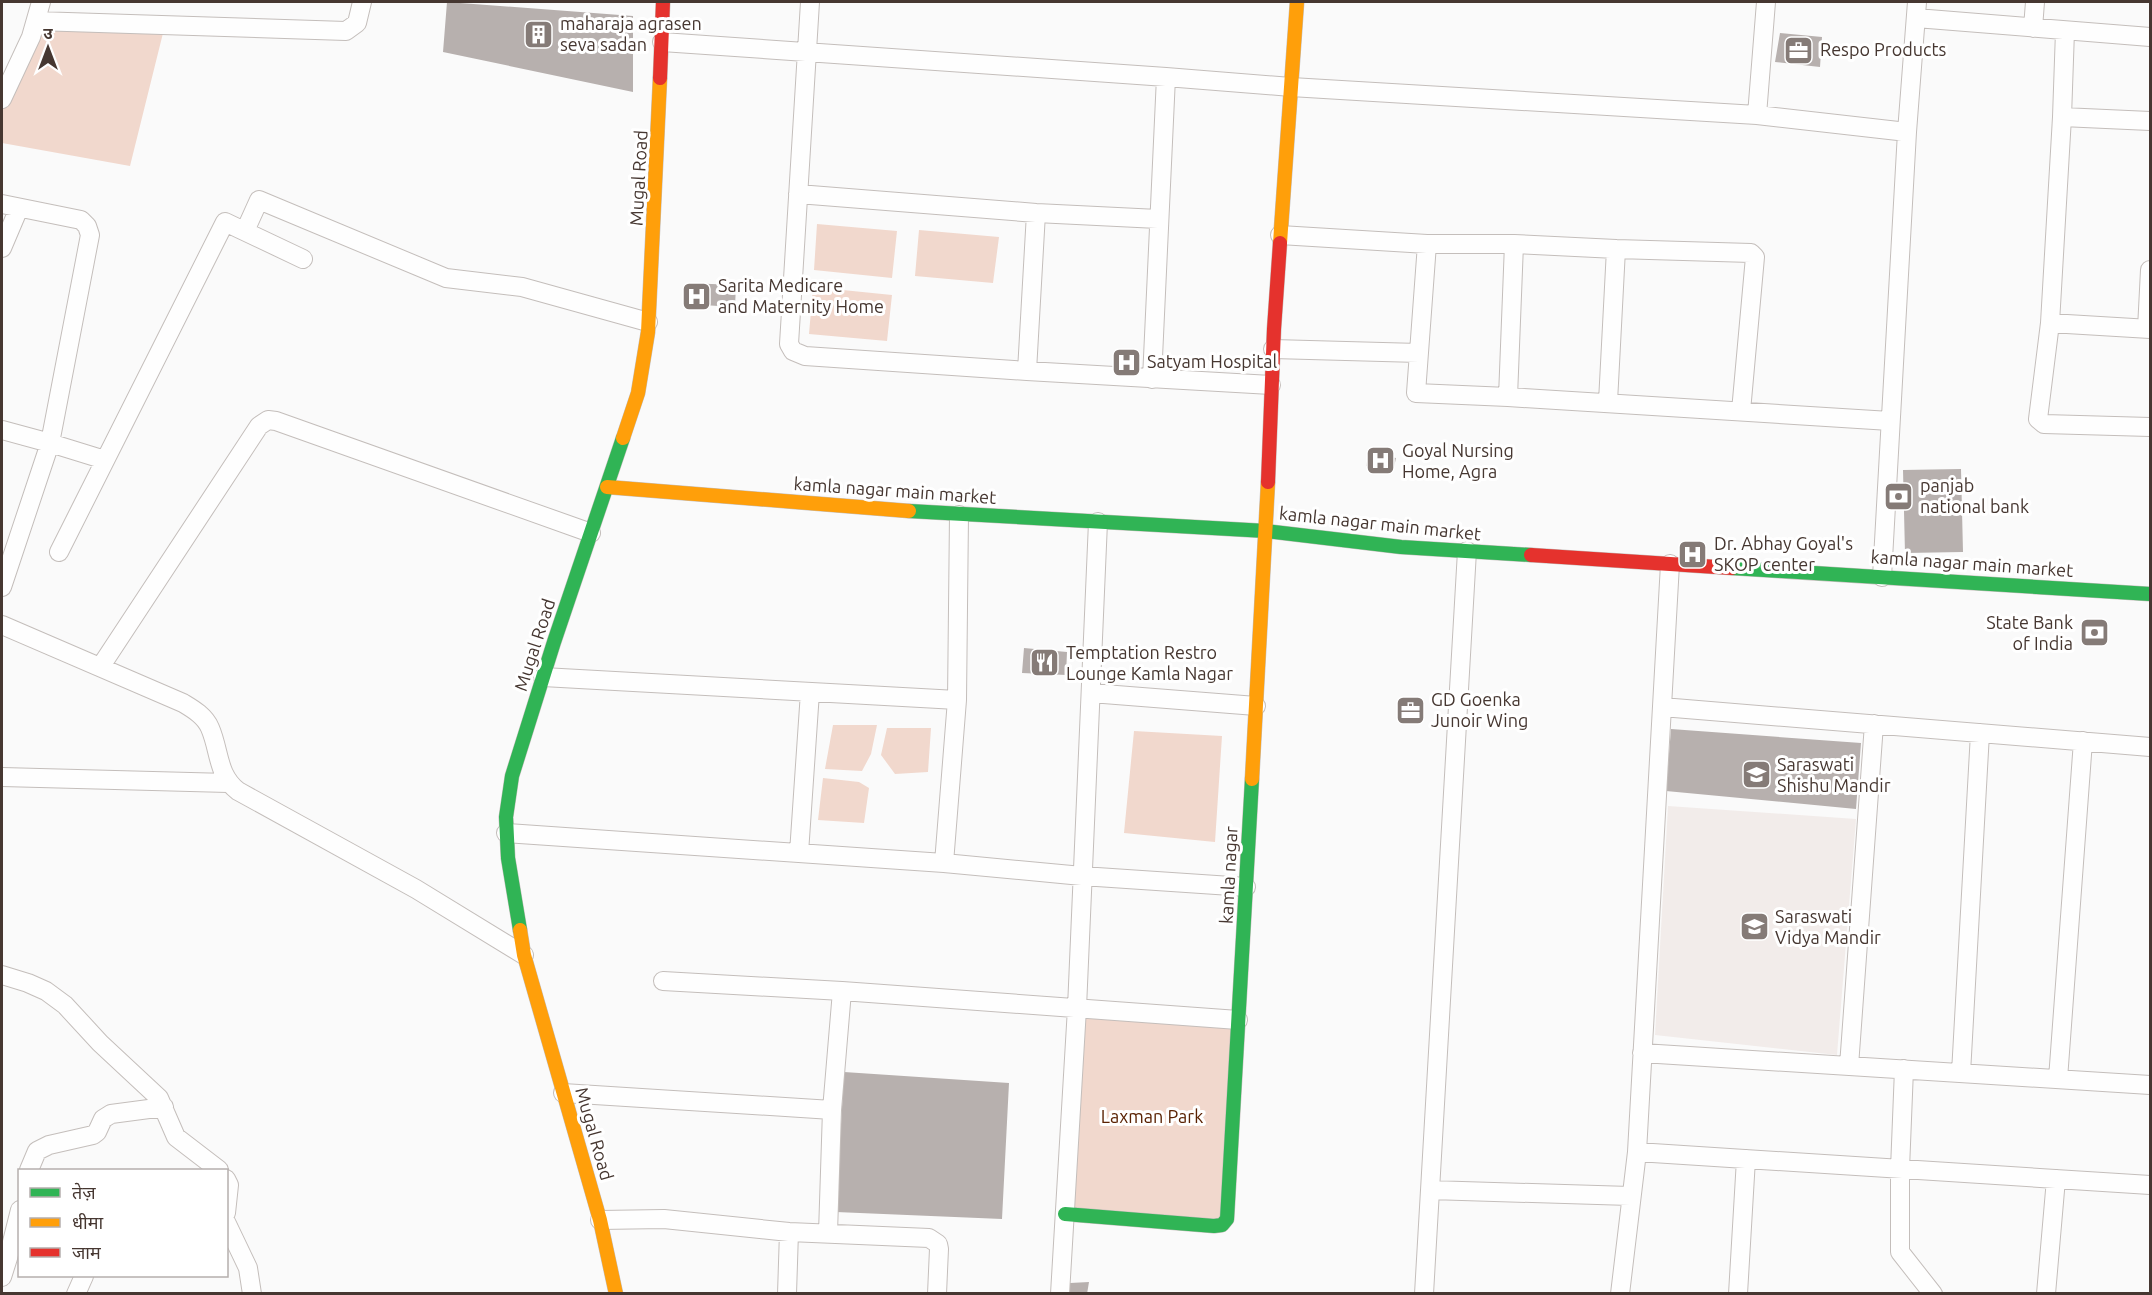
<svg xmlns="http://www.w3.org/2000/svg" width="2152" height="1295" viewBox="0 0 2152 1295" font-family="Ubuntu,'Noto Sans Devanagari',sans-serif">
<rect width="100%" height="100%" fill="#fafafa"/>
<path fill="#f2ecea" d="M 1668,806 L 1856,819 L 1837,1055 L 1655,1035 Z"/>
<path fill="#f1d8cd" d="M 36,21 L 165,25 L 130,166 L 2,143 L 2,99 Z
M 817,224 L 897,231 L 892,278 L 814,270 Z
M 919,230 L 999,237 L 993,283 L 915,276 Z
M 813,287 L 892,295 L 887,341 L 809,334 Z
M 833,725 L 877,725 L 871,754 L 862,771 L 825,769 Z
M 887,728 L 931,728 L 928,772 L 895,774 L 881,755 Z
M 1134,731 L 1222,736 L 1215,842 L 1124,833 Z
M 823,778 L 859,782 L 869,788 L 864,823 L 818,820 Z
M 1077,1008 L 1238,1020 L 1227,1219 L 1065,1214 Z"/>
<path fill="#b7b0ae" d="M 447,2 L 633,16 L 633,92 L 443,52 Z
M 1780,33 L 1822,37 L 1820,67 L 1775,62 Z
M 687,283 L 736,285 L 735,307 L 686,304 Z
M 1369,452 L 1396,458 L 1393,472 L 1366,466 Z
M 1961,469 L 1963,552 L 1905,553 L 1903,470 Z
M 1024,648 L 1067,652 L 1066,675 L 1022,673 Z
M 1671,729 L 1861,743 L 1856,809 L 1666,791 Z
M 844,1072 L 1009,1083 L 1002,1219 L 836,1212 Z
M 1089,1282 L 1087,1294 L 1069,1294 L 1070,1283 Z"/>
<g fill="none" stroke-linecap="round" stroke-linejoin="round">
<defs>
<path id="street" d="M 810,2 L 789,344 L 793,351 L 805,356 L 1027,371 L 1271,385
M 1766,2 L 1757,115 L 1907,132 L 1882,577
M 1916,18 L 2150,37
M 36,21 L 346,31 L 357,23 L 362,2
M 2033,28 L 2035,2
M 662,42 L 1166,77 L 1291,87 L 1757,115
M 2,99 L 31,37 L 41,2
M 2062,117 L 2150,121
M 1907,132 L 1917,2
M 798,194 L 1036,213 L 1158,219
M 2,204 L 81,220 L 87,226 L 90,235 L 50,443 L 2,587
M 245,231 L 259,200 L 446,278 L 522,287 L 648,322
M 1280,235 L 1427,244 L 1514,244 L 1616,249
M 1427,244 L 1416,393 L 1508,397
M 1514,244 L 1508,397 L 1890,421
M 2,248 L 19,208
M 2050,323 L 2062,117 L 2065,31
M 2147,329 L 2150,270
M 2150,329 L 2050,323 L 2038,419 L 2044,424 L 2150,427
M 1273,349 L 1419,353
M 1027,371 L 1036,213
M 1152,379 L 1166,77
M 1608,402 L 1616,249 L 1751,253 L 1755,257 L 1741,411
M 2,430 L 50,443 L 105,460
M 59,552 L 225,222 L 303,259
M 2,625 L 183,703 C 193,709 205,716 210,728 C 220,751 217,775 238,791 L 416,889 L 524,955
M 101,666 L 259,426 L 268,420 L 276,421 L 591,533
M 543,677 L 957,700
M 1091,693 L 1256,706
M 1662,707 L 2150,747
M 2,777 L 228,783
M 506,833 L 944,863 L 1082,876 L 1246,887
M 799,853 L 810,692
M 944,863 L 957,700 L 959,515
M 2,975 L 28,983 L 46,991 L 65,1005 L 100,1043 L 159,1098 L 176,1137 L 219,1170
M 663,981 L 842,991
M 1642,1053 L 2150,1085
M 1849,1066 L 1874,724
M 1904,1069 L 1900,1169 L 1900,1252 L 1933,1294
M 1961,1073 L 1980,733
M 2058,1079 L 2083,741
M 563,1093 L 832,1110
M 1637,1152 L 2150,1185
M 29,1170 L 37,1151 L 49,1145 L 93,1135 L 97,1132 L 103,1119 L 111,1114 L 164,1107
M 226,1179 L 229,1185 L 226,1213
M 1430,1190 L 1630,1196
M 600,1220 L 664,1219 L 789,1232 L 929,1238 L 938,1244 L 939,1249 L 937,1294
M 226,1222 L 248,1268 L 252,1294
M 828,1233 L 832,1110 L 842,991 L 1238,1020
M 2,1277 L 8,1258 L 20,1210
M 76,1294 L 84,1276
M 787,1294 L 789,1232
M 1060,1294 L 1077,1008 L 1098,522
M 1424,1294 L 1467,551
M 1620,1294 L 1637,1152 L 1670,564
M 1738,1294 L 1746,1159
M 2046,1294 L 2056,1179"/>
<path id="fast" d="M 909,511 L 1266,531 L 1401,547 L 1531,555
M 1732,568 L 2150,594
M 520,930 L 508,858 L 506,817 L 512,776 L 554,642 L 623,438
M 1065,1214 L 1214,1226 L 1222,1225 L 1227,1219 L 1252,779"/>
<path id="slow" d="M 1280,243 L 1297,2
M 623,438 L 638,393 L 648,332 L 660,78
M 607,487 L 909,511
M 1252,779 L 1268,482
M 520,930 L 524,955 L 600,1220 L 616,1294"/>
<path id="jam" d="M 660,78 L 663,2
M 1268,482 L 1274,329 L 1280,243
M 1531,555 L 1732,568"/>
</defs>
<use href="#street" stroke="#c4bebb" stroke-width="20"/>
<use href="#fast" stroke="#c4bebb" stroke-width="15"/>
<use href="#slow" stroke="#c4bebb" stroke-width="15"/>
<use href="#jam" stroke="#c4bebb" stroke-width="15"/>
<use href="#street" stroke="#fefefe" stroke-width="18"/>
<use href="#fast" stroke="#30b455" stroke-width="14"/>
<use href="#slow" stroke="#ff9f0a" stroke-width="14"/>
<use href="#jam" stroke="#e5322d" stroke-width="14"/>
</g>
<defs>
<symbol id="building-square" viewBox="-11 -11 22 22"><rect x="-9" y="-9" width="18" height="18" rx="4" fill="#857b77" stroke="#fff"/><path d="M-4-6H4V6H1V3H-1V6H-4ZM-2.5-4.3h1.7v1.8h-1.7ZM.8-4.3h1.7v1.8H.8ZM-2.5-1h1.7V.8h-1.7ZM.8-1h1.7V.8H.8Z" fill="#fff"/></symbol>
<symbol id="office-square" viewBox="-11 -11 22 22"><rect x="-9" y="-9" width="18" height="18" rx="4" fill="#857b77" stroke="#fff"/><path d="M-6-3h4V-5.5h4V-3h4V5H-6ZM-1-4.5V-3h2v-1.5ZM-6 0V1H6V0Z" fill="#fff"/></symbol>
<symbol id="hospital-square" viewBox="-11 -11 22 22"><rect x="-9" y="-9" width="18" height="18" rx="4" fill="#857b77" stroke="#fff"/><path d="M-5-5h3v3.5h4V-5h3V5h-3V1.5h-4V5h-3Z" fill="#fff"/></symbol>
<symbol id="bank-square" viewBox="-11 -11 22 22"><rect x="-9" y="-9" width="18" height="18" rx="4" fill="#857b77" stroke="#fff"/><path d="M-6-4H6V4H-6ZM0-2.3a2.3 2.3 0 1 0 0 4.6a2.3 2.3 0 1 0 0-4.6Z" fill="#fff"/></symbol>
<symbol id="restaurant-square" viewBox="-11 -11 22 22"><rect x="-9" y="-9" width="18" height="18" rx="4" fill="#857b77" stroke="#fff"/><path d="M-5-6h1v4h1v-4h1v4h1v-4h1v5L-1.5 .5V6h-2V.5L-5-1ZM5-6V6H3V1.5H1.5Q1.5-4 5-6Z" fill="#fff"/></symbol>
<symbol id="school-square" viewBox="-11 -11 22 22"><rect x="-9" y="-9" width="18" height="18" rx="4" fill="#857b77" stroke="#fff"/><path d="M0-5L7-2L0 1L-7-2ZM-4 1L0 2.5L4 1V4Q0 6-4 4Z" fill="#fff"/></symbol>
</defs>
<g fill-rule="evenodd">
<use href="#building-square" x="522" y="18" width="33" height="33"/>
<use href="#office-square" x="1782" y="34" width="33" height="33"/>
<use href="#hospital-square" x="680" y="280" width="33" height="33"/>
<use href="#hospital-square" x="1110" y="346" width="33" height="33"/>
<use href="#hospital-square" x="1364" y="444" width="33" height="33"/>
<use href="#bank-square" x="1882" y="480" width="33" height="33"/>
<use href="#hospital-square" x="1676" y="538" width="33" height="33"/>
<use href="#bank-square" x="2078" y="616" width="33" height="33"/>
<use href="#restaurant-square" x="1028" y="646" width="33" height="33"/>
<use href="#office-square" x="1394" y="694" width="33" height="33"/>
<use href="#school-square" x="1740" y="758" width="33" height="33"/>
<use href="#school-square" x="1738" y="910" width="33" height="33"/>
</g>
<g text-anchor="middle" stroke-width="6" stroke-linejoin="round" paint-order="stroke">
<g font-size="18" fill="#463731" stroke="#fff" text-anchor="start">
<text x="560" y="30">maharaja agrasen<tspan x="560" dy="21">seva sadan</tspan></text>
<text x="1820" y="56">Respo Products</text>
<text x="718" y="292">Sarita Medicare<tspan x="718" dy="21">and Maternity Home</tspan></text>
<text x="1147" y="368">Satyam Hospital</text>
<text x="1402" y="457">Goyal Nursing<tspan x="1402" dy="21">Home, Agra</tspan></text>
<text x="1920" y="492">panjab<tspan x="1920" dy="21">national bank</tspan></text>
<text x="1714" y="550">Dr. Abhay Goyal's<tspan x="1714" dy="21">SKOP center</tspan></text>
<text x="2073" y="629" text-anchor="end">State Bank<tspan x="2073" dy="21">of India</tspan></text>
<text x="1066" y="659">Temptation Restro<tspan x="1066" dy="21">Lounge Kamla Nagar</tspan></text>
<text x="1431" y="706">GD Goenka<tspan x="1431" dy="21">Junoir Wing</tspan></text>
<text x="1777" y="771">Saraswati<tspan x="1777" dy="21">Shishu Mandir</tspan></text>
<text x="1775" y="923">Saraswati<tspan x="1775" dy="21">Vidya Mandir</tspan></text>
</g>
<g font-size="18" fill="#463731" stroke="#fff">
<text transform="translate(639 178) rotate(-87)" y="6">Mugal Road</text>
<text transform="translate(895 491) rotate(4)" y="6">kamla nagar main market</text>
<text transform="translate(1380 524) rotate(6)" y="6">kamla nagar main market</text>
<text transform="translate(1972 564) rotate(4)" y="6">kamla nagar main market</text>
<text transform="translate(535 645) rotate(-72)" y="6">Mugal Road</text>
<text transform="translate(1229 875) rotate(-87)" y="6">kamla nagar</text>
<text transform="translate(594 1134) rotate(74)" y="6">Mugal Road</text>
</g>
<g font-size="18" fill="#5a2203" stroke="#fff">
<text x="1152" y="1123">Laxman Park</text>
</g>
</g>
<rect width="2152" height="1295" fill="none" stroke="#463731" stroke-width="6"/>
<rect x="18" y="1169" width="210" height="108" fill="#ffffff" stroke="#b5afad" stroke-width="1.5"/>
<rect x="30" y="1188" width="30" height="9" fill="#30b455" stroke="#b5afad" stroke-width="1.5"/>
<text x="72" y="1199" font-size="18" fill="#463731">तेज़</text>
<rect x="30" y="1218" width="30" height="9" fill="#ff9f0a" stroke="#b5afad" stroke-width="1.5"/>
<text x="72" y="1229" font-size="18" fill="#463731">धीमा</text>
<rect x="30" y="1248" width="30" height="9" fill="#e5322d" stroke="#b5afad" stroke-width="1.5"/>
<text x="72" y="1259" font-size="18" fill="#463731">जाम</text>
<g transform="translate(48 48)" stroke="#ffffff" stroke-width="4.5" paint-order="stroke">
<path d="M0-4.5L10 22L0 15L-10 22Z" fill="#463731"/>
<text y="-9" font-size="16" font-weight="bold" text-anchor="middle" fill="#463731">उ</text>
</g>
</svg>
